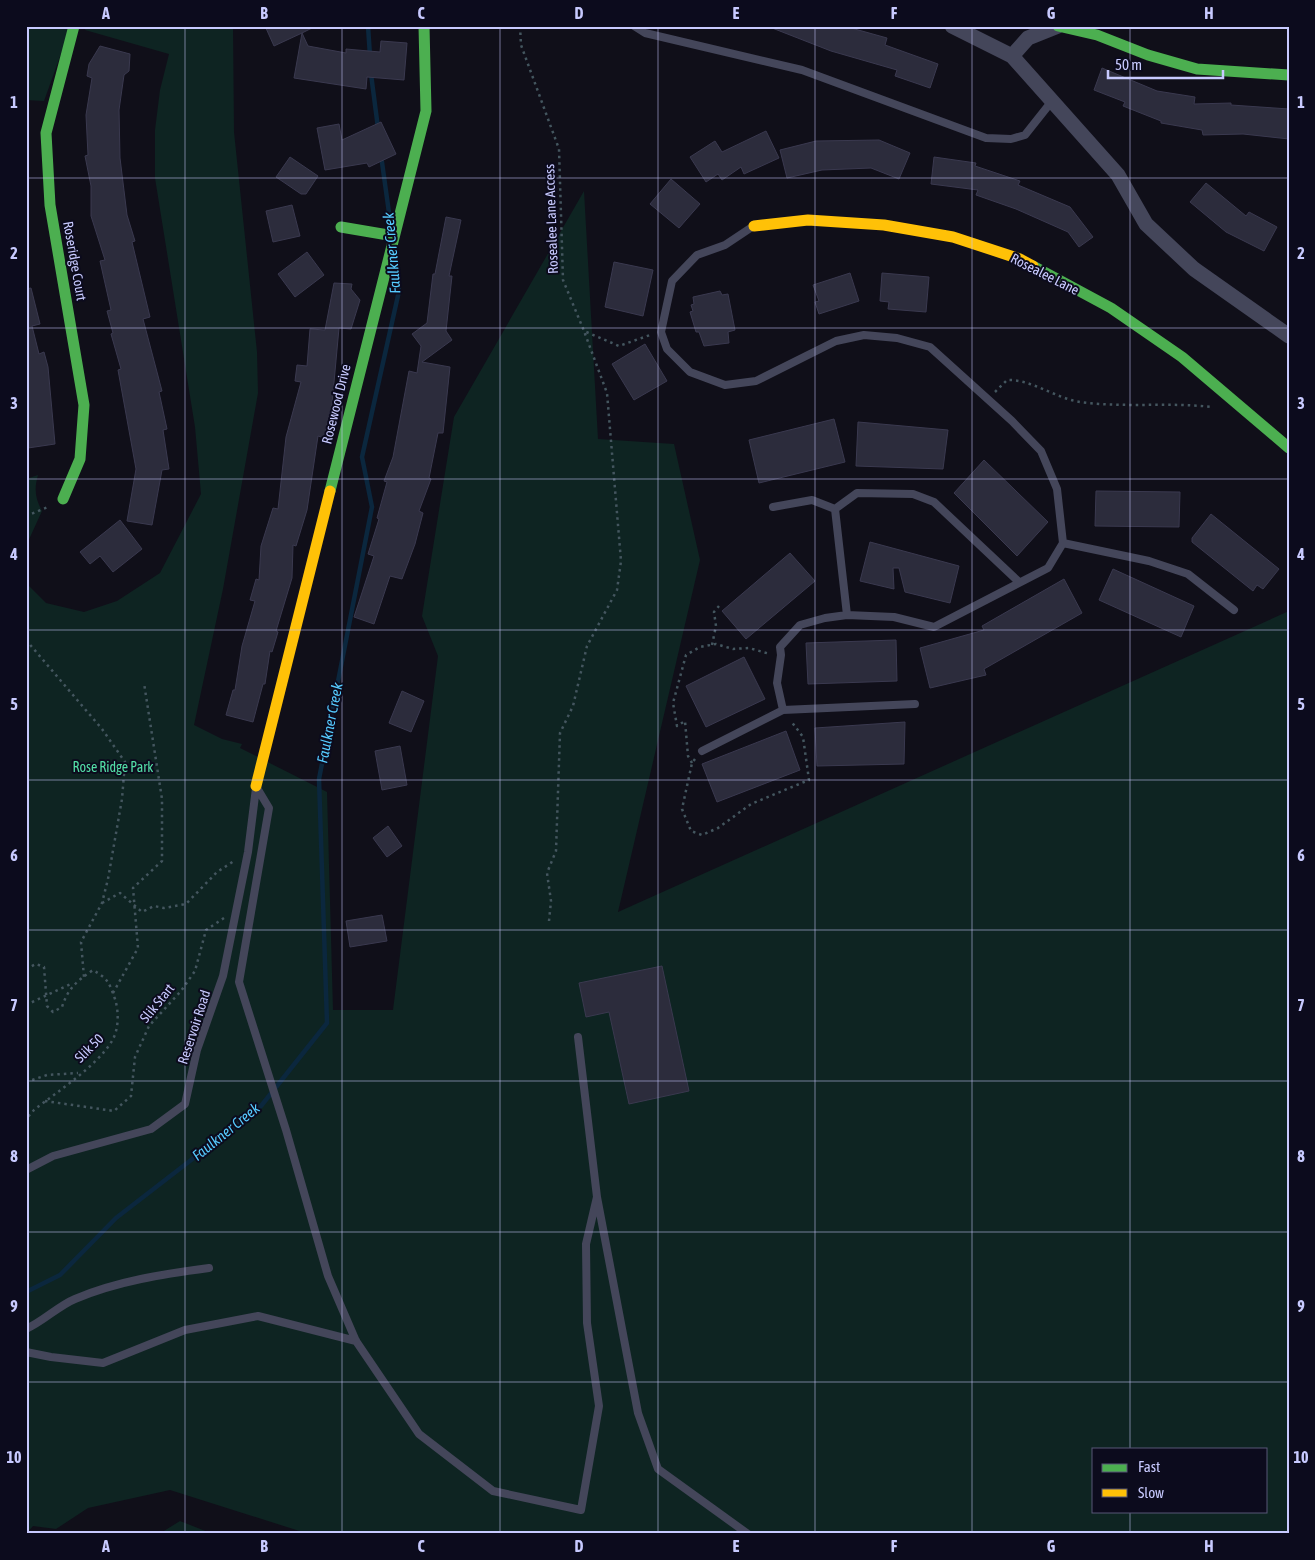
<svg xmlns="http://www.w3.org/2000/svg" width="1315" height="1560" viewBox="0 0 1315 1560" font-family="'Asap Condensed',sans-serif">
<rect width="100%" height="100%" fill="#100f19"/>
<path fill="#0e2422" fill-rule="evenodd" d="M 26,26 L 71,26 L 44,101 L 26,100 Z
M 86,26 L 233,26 L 234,132 L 257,352 L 258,393 L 223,589 L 194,725 L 222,739 L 242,744 L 240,748 L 327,792 L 333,1010 L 393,1010 L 438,656 L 422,616 L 454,417 L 584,191 L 598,439 L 674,444 L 700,560 L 618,912 L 1289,611 L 1289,1534 L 309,1534 L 170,1490 L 88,1508 L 56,1529 L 33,1526 L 26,1534 L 26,583 L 46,603 L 84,612 L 117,601 L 160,573 L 201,494 L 195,427 L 155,178 L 155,130 L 160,90 L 169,54 L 85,30 ZM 1094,1449 L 1266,1449 L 1266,1511 L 1094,1511 Z
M 38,475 C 34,489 35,498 42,511 L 26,546 L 26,479 Z
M 180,1521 L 213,1534 L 159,1534 Z"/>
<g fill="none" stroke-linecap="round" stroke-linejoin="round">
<path stroke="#0b273e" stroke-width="4.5" d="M 368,26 L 370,56
M 371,74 L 378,128
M 381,155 L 390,220
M 26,1292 L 60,1275 L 116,1218 L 261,1106 L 327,1023 L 319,779 L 372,507 L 362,457 L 399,291 L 396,267"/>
</g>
<path fill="#2c2c3c" stroke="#3a394f" d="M 265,26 L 316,26 L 302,33 L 308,46 L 346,53 L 346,49 L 380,52 L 381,41 L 407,43 L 404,80 L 367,77 L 366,89 L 294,78 L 302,33 L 274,46 Z
M 767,26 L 844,26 L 887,38 L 885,45 L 938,64 L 930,88 L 895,76 L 897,70 L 831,51 Z
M 100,46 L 130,54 L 129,71 L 124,75 L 119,110 L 120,158 L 127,215 L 135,241 L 132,242 L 150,317 L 143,319 L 162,391 L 159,392 L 167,429 L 163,430 L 169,469 L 162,470 L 152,525 L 127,521 L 136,469 L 118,370 L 121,369 L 111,334 L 113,333 L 107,311 L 111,310 L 100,261 L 105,260 L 91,216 L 91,186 L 85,156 L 88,155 L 86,115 L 92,78 L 87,76 L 89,64 Z
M 1102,68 L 1157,91 L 1195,97 L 1194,104 L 1231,103 L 1231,105 L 1289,109 L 1289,139 L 1243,134 L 1203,135 L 1202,130 L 1161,123 L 1161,121 L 1123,106 L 1125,102 L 1094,90 Z
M 381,122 L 396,154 L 369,167 L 367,163 L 325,170 L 317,128 L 339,124 L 342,140 Z
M 766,131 L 779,158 L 744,174 L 741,167 L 722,180 L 718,174 L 706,182 L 690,157 L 715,141 L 722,152 Z
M 879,140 L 910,153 L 899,179 L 871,168 L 822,170 L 787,178 L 780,150 L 816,141 Z
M 290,157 L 318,176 L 306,194 L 301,194 L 276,177 Z
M 934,157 L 976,163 L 975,166 L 1020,181 L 1018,185 L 1070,207 L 1093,237 L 1079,247 L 1068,232 L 1016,209 L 976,195 L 978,190 L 931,184 Z
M 671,179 L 700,204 L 679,228 L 650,204 Z
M 1206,183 L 1246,216 L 1249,212 L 1277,227 L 1264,251 L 1226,232 L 1190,202 Z
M 292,205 L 300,236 L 273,242 L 266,211 Z
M 446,217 L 461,220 L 449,276 L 452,276 L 446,331 L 452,340 L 422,362 L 450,367 L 443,433 L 438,433 L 429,478 L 431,479 L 419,511 L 423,513 L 415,544 L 402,579 L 390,576 L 374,624 L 354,617 L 374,556 L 368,554 L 379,519 L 377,518 L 387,482 L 384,481 L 393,457 L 409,371 L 417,373 L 421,346 L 412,334 L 427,323 L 433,274 L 435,274 Z
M 307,252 L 324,275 L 295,297 L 278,274 Z
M 614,262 L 653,270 L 643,316 L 605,307 Z
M 850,273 L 859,301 L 819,314 L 815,302 L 819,301 L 813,285 Z
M 882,273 L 929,277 L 926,312 L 888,309 L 889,302 L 880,301 Z
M 334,283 L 352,284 L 351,289 L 360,300 L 351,329 L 339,328 L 332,404 L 324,438 L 318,436 L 307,510 L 296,546 L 293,545 L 292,578 L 276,631 L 278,632 L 272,652 L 270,651 L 265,684 L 263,684 L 253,722 L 226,715 L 233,690 L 235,690 L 242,646 L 255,601 L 250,600 L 256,579 L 259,580 L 261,546 L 273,508 L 278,509 L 286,437 L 301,382 L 295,381 L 297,365 L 307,366 L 310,329 L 325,330 Z
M 31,288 L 40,324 L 32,326 L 39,354 L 44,352 L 48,367 L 55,444 L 28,448 L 26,289 Z
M 720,291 L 722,295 L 728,294 L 735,330 L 728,332 L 729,343 L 704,346 L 699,332 L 696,332 L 690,312 L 693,311 L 691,305 L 694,304 L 693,297 Z
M 645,344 L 667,381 L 634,400 L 612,364 Z
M 834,419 L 845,462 L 759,483 L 749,440 Z
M 858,422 L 948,430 L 943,469 L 856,466 Z
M 984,460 L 1048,522 L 1017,556 L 954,493 Z
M 1096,491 L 1180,492 L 1179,527 L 1095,526 Z
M 1211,514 L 1279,569 L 1263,589 L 1257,585 L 1253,591 L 1192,542 L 1192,538 Z
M 120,520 L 142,549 L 113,572 L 100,556 L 90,564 L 80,552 Z
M 870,542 L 959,566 L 950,603 L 905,592 L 899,568 L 893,568 L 894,589 L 860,581 Z
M 790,553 L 815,581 L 746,639 L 722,611 Z
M 1113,569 L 1194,606 L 1181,637 L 1099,600 Z
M 1064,579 L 1082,613 L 984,669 L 986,675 L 930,688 L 920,648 L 984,630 L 982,626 Z
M 896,640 L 897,681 L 808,684 L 806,643 Z
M 744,657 L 765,699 L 706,727 L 686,686 Z
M 402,691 L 424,701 L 411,732 L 389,723 Z
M 905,722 L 904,764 L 817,766 L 815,728 Z
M 786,731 L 800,770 L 717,802 L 702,764 Z
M 400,746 L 407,785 L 382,790 L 375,751 Z
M 388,826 L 402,846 L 387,857 L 373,838 Z
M 382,915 L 387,941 L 350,947 L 346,921 Z
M 662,966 L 689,1091 L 629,1104 L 609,1012 L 586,1017 L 579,983 Z"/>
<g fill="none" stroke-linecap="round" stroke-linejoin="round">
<path stroke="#44565f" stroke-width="2.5" stroke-dasharray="2.5 4" stroke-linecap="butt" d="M 520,26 L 521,45 L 559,149 L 563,280 L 584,331 L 619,346 L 650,335
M 995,392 L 1007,380 C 1031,379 1055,398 1080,402 C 1124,408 1169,402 1212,407
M 26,516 L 48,507
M 26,640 L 102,729 L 125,762 L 122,799 L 108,879 L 102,903 L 81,942 L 84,977
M 712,645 L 716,626 L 714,612 L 719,606
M 695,759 L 692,763 L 682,809 L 691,831 L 702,835 L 718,828 L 751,804 L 809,780 L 803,737 L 791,721
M 692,763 L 688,756 L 685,721 L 677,726 L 673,703 L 686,655 L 700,647 L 716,644 L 733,649 L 749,648 L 770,654
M 102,903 L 120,893 L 142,912 L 154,906 L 164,908 L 186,904 L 217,872 L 234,861
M 549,921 L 551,901 L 547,873 L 556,851 L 560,733 L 573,706 L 587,646 L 617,590 L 621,561 L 607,393 L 584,331
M 26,969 L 36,964 L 44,967 L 47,1006 L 53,1012 L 62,1007 C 68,988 77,981 93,970 C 108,979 109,982 115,999 C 119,1012 119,1029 112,1041 C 96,1067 58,1091 34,1110 L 26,1119
M 113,993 L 138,948 L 133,888 L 162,861 L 162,799 L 144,683
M 26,1005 L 73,983
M 26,1082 L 47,1075 L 78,1073
M 45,1101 L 114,1111 L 131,1096 L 135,1057 L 149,1026 L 181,991 L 195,971 L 206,930 L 224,918"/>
<path stroke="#44465a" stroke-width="8" d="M 634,26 L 645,33 L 802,70 L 986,138 L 1011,139 L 1025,135 L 1052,101
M 752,227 L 725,245 L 697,255 L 672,281 L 661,332 L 667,349 L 690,372 L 725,385 L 756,381 L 836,341 L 864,335 L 897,338 L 930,347 L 1012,421 L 1041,451 L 1057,489 L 1063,543
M 773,507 L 812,500 L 835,509
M 847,615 L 835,509 L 857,493 L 913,494 L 934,502 L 1019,582
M 783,710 L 777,683 L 781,655 L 780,647 L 800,625 L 825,618 L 847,615 L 894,617 L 934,627 L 1048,568 L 1063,543 L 1149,561 L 1188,574 L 1234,610
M 702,751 L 783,710 L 915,704
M 257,788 L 269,808 L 239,982 L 286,1130 L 328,1276 L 356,1341 L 419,1434 L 493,1491 L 581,1510 L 599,1406 L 587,1323 L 586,1244 L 597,1197 L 638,1413 L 658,1469 L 748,1534
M 578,1037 L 597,1197
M 26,1170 L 53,1156 L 151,1129 L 185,1104 L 197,1050 L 223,976 L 248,852 L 256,788
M 26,1329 C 44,1321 58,1306 75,1299 C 117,1281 164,1274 209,1268
M 26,1352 L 51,1357 L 103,1363 L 185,1330 L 258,1316 L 356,1341"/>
<path stroke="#44465a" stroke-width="15" d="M 952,26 L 1012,56 L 1118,175 L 1146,224 L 1194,269 L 1289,336
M 1012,56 L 1028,38 L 1058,26"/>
<path stroke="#4caf50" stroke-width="11" d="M 1058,26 L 1097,35 L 1148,55 L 1197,69 L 1289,75
M 341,227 L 394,236
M 1033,266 L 1111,308 L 1182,357 L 1289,448
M 330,491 L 426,111 L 424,26
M 63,499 L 80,459 L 84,405 L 50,205 L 46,133 L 74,26"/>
<path stroke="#ffc107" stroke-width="11" d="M 754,226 L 808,220 L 884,225 L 953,237 L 1020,259 L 1033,266
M 256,786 L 330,491"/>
</g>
<path fill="none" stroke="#c8caff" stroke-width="1" stroke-opacity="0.55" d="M 185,26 L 185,1534M 342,26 L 342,1534M 500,26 L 500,1534M 658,26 L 658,1534M 815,26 L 815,1534M 972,26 L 972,1534M 1130,26 L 1130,1449M 26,178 L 1289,178M 26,328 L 1289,328M 26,479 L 1289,479M 26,630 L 1289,630M 26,780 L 1289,780M 26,930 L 1289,930M 26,1081 L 1289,1081M 26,1232 L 1289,1232M 26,1382 L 1289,1382M 1130,1511 L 1130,1534"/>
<g text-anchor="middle" stroke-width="4" stroke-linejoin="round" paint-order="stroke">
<g font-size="14" fill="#c8caff" stroke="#0c0b1d">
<text transform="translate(551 219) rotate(-92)" y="5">Rosealee Lane Access</text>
<text transform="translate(75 261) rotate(80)" y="5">Roseridge Court</text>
<text transform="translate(1045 274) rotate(27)" y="5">Rosealee Lane</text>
<text transform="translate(336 404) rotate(-76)" y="5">Rosewood Drive</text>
<text transform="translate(157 1003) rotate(-51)" y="5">Slik Start</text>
<text transform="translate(194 1027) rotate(-72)" y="5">Reservoir Road</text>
<text transform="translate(89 1048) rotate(-45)" y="5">Slik 50</text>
</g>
<g font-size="14" fill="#53dfa7" stroke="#0c0b1d">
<text x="113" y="772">Rose Ridge Park</text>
</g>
<g font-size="15" font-style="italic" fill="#56cbff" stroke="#0c0b1d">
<text transform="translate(392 253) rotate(-95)" y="5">Faulkner Creek</text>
<text transform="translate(330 723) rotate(-79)" y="5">Faulkner Creek</text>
<text transform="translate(226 1132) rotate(-39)" y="5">Faulkner Creek</text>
</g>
</g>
<rect width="1315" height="1560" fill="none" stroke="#0c0b1d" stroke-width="55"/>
<rect x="1092" y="1448" width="175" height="65" fill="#0c0b1d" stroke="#575777"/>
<rect x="1102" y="1464" width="25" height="8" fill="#4caf50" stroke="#575777"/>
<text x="1138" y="1472" font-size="15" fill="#c8caff">Fast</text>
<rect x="1102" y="1489" width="25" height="8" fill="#ffc107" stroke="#575777"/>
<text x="1138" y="1498" font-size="15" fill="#c8caff">Slow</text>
<path d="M1108 70v8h115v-8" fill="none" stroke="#c8caff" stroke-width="2.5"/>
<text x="1115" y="70" font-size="15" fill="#c8caff" stroke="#0c0b1d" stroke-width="4" paint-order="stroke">50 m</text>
<rect x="28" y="28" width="1260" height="1504" fill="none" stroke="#c8caff" stroke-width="2"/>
<g font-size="16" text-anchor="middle" font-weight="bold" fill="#c8caff">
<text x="106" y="19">A</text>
<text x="264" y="19">B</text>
<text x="421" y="19">C</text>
<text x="579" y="19">D</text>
<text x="736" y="19">E</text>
<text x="894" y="19">F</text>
<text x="1051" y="19">G</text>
<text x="1209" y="19">H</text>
<text x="14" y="108">1</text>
<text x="1301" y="108">1</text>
<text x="14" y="259">2</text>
<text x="1301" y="259">2</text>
<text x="14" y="409">3</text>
<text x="1301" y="409">3</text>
<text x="14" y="560">4</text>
<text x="1301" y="560">4</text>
<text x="14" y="710">5</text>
<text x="1301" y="710">5</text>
<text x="14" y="861">6</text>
<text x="1301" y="861">6</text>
<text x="14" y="1011">7</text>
<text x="1301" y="1011">7</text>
<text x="14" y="1162">8</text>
<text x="1301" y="1162">8</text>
<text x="14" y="1312">9</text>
<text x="1301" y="1312">9</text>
<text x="14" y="1463">10</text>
<text x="1301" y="1463">10</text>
<text x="106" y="1552">A</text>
<text x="264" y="1552">B</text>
<text x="421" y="1552">C</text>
<text x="579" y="1552">D</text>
<text x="736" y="1552">E</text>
<text x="894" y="1552">F</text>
<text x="1051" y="1552">G</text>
<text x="1209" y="1552">H</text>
</g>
</svg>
